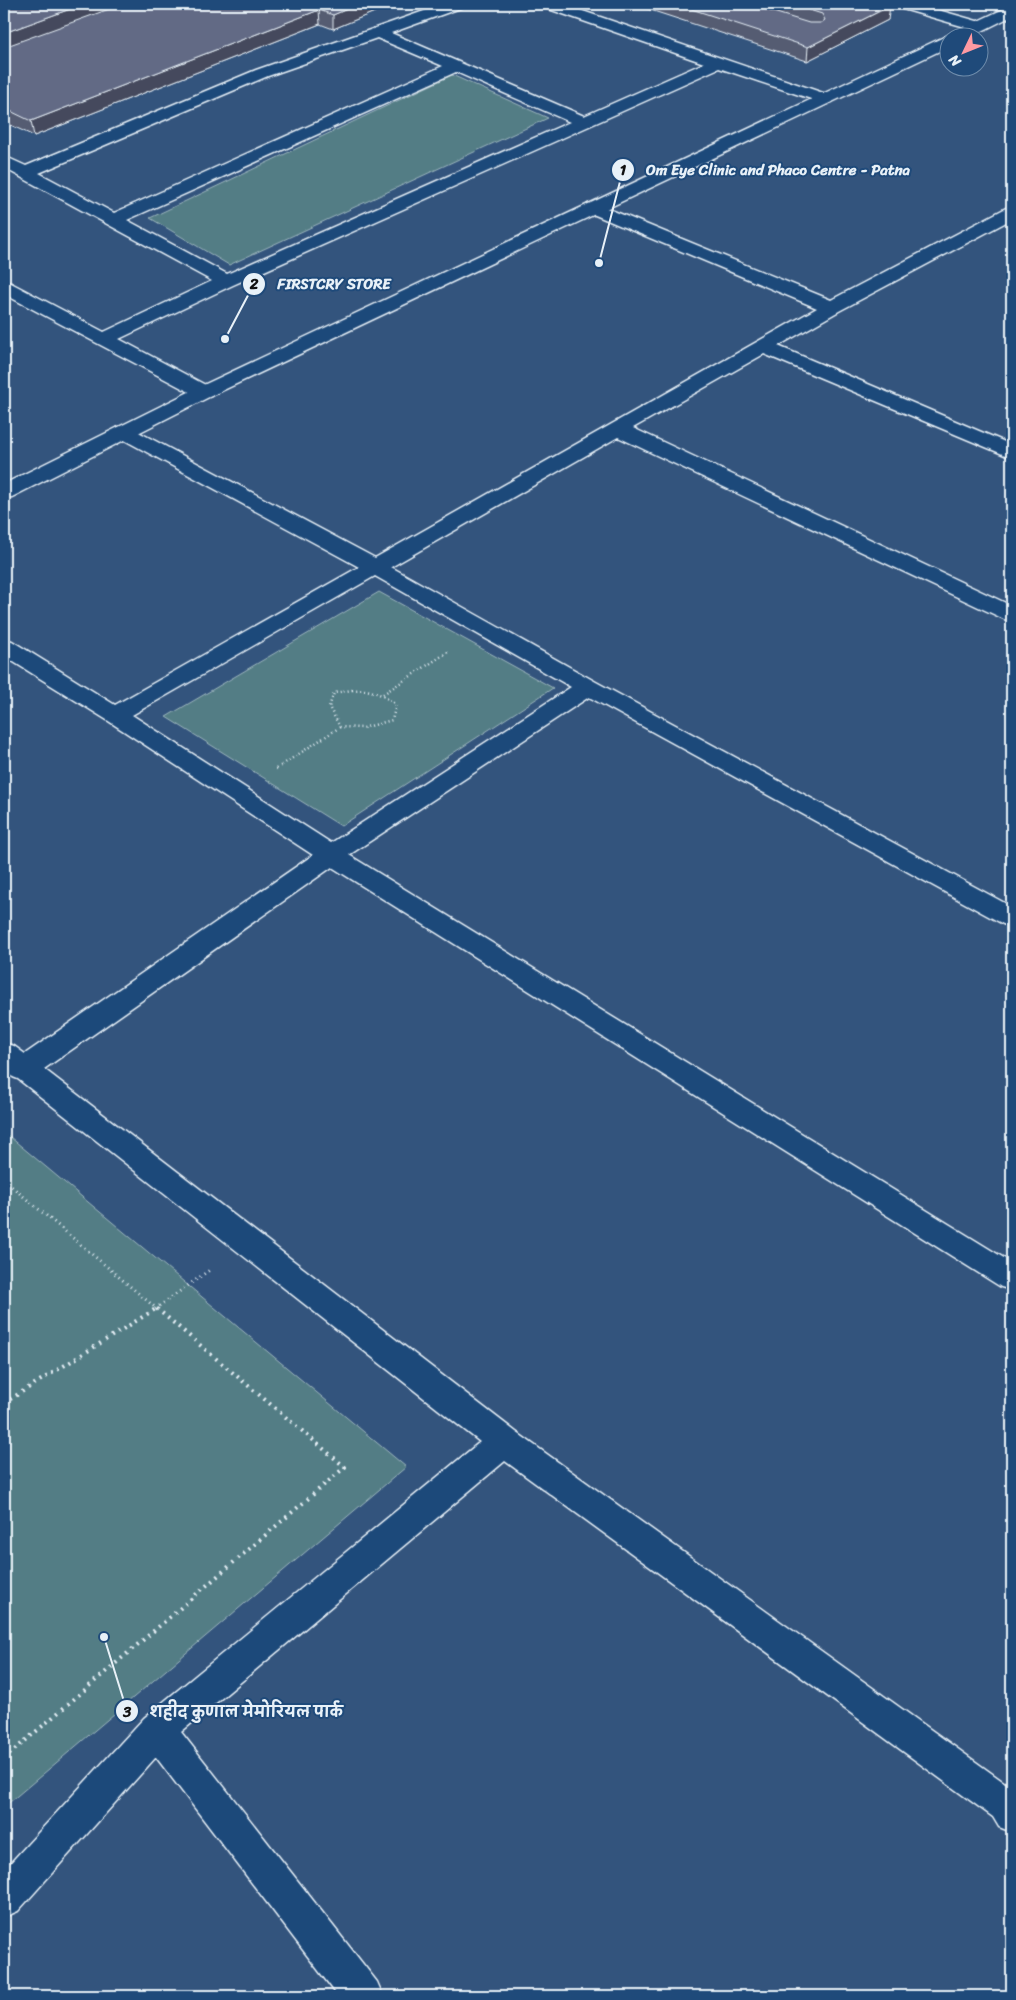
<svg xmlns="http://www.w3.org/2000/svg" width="1016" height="2000" viewBox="0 0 1016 2000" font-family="Sriracha,'Playpen Sans Deva',sans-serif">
<rect width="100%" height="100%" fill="#33547d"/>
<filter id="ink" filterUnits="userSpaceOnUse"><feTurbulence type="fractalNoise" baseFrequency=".02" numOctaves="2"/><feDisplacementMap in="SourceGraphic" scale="10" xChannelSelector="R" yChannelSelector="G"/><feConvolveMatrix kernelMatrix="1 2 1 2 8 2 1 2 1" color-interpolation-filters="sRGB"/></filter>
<g filter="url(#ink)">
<path fill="#537d85" stroke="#9eb7be" d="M 452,75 L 548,118 L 229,265 L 150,218 Z
M 379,592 L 553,688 L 341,826 L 166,717 Z
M 4,1132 L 406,1467 L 4,1807 Z"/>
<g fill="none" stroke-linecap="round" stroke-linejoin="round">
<defs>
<path id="street" d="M 444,4 L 466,4 L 463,7 L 391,33 L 584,116 L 704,63 L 543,7 L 541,4 L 562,4 L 832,96 L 834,99 L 832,102 L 820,102 L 719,68 L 233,285 L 119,339 L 211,388 L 214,392 L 211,396 L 204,398 L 197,396 L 4,294 L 4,281 L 11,283 L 104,332 L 212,281 L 4,168 L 4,156 L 26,166 L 256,70 ZM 377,38 L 443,66 L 114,213 L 39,173 L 268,76 ZM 456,72 L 570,122 L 227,274 L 127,220 Z
M 893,4 L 917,4 L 984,23 L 987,26 L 984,29 L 979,31 L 896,7 Z
M 594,203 L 831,300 L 1006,208 L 1012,207 L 1012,219 L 839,311 L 778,346 L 1012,445 L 1012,458 L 764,354 L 633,428 L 1012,606 L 1012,621 L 1004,619 L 618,437 L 391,567 L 596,682 L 1012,907 L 1012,927 L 1003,924 L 589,697 L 349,855 L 1012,1263 L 1012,1290 L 1001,1287 L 332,867 L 44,1069 L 516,1432 L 1012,1788 L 1012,1832 L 999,1827 L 993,1817 L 505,1461 L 181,1732 L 377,1982 L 383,1996 L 338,1996 L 156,1757 L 18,1911 L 4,1917 L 4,1870 L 144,1718 L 480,1442 L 18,1079 L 13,1077 L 4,1068 L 4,1043 L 14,1046 L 25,1054 L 313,855 L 107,720 L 4,656 L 4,639 L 12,641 L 115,705 L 359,567 L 117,436 L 114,432 L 117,428 L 124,426 L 131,428 L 375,558 L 817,308 L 588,212 L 585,208 L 588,204 ZM 375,576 L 571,687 L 331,843 L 132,715 Z"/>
<path id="secondary" d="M 1012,5 L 1012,16 L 968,38 L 948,38 L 948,47 L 211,396 L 12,497 L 4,498 L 4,484 L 197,388 Z"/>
</defs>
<use href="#street" stroke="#e8f1f8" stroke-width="3"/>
<use href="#secondary" stroke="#e8f1f8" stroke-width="3"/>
<path stroke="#e8f1f8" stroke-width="2.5" stroke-dasharray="1 3" stroke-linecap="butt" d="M 352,690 C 370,688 382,694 396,705 L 392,720 L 363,728 L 340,727 L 329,707 L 334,693 Z
M 383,694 L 448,652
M 282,765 L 340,727"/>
<path stroke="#e8f1f8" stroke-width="3" stroke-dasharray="1 4" stroke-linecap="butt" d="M 276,769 L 284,764
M 4,1180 L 157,1309
M 155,1309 L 211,1269"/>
<path stroke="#e8f1f8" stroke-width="4" stroke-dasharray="2 5" stroke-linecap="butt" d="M 4,1403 L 157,1308
M 4,1759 L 345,1467 L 156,1308"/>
<use href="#street" fill="#1f4a7a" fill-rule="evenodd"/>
<use href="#secondary" fill="#1f4a7a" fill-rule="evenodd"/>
</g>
<path fill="#545b72" stroke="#e8f1f8" d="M 4,4 L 394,4 L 333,29 L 320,24 L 34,136 L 4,122 Z
M 632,4 L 883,4 L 888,20 L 807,61 Z"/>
<path fill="#454a5d" stroke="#e8f1f8" d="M 84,4 L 125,4 L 4,48 L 4,33 Z
M 359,4 L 394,4 L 333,29 L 333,15 Z
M 890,6 L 888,20 L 807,61 L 808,47 Z
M 319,10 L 320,24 L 34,136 L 31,121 Z"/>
<path fill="#626a85" stroke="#e8f1f8" d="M 4,4 L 84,4 L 4,33 Z
M 123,4 L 359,4 L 333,15 L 319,10 L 31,121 L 4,108 L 4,47 Z
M 676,4 L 747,4 L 809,23 L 821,23 L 825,20 L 822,14 L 790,4 L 883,4 L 890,6 L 808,47 Z"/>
</g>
<path fill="none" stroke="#e8f1f8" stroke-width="2" d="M599 263L623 170M225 339L254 284M104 1637L127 1711"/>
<g fill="#e8f1f8" stroke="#1f4a7a" stroke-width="2">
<circle cx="599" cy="263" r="5"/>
<circle cx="225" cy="339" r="5"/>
<circle cx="104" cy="1637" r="5"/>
<circle cx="623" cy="170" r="12"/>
<circle cx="254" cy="284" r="12"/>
<circle cx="127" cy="1711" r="12"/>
</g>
<g font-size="15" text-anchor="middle" font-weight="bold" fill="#111">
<text x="623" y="175">1</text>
<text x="254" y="289">2</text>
<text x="127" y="1717">3</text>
</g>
<g font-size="15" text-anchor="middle" font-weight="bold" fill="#e8f1f8" stroke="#1f4a7a" stroke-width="4" stroke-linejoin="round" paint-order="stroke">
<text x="778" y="175">Om Eye Clinic and Phaco Centre - Patna</text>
<text x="334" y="289">FIRSTCRY STORE</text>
<text x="246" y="1717">शहीद कुणाल मेमोरियल पार्क</text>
</g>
<rect width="1016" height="2000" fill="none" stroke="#1f4a7a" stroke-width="20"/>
<rect x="10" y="10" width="996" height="1980" fill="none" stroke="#e8f1f8" stroke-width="2" filter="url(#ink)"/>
<g transform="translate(964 52) rotate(227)"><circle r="24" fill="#1f4a7a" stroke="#6f8dac"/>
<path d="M0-4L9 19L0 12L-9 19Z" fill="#ff9aa2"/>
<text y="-8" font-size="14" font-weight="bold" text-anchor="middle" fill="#e8f1f8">N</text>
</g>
</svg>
